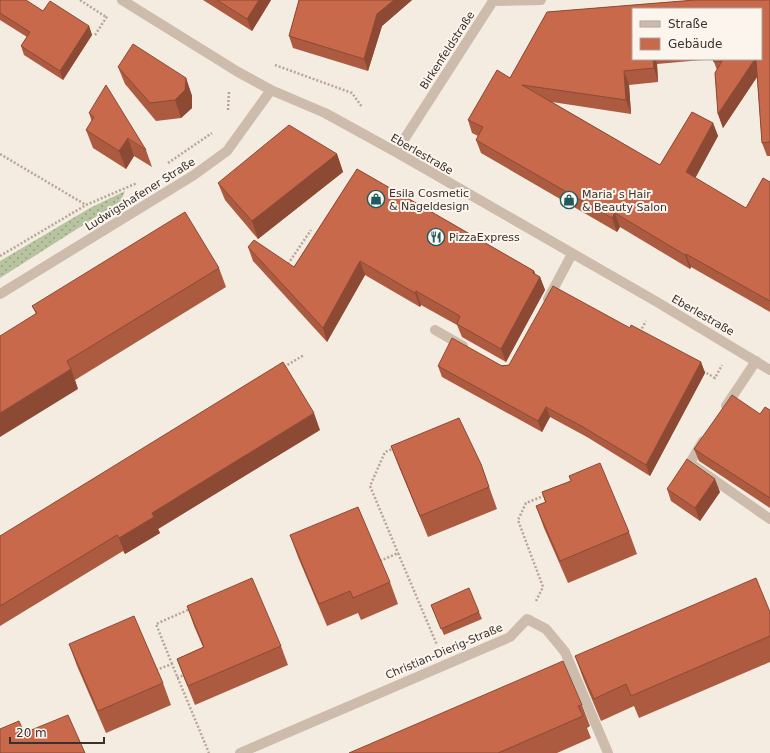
<svg xmlns="http://www.w3.org/2000/svg" width="770" height="753" viewBox="0 0 770 753" font-family="'DejaVu Sans',sans-serif">
<defs>
<pattern id="grass-dots" width="8" height="8" patternUnits="userSpaceOnUse"><rect width="8" height="8" fill="#b8c4a0"/><path d="M2 2h.1M6 6h.1" fill="none" stroke="#97a083" stroke-width="1.8" stroke-linecap="round"/></pattern>
</defs>
<rect width="100%" height="100%" fill="#f4ebe1"/>
<path fill="url(#grass-dots)" d="M 125,191 L 121,201 L 0,278 L 0,261 L 90,208 Z"/>
<g fill="none" stroke-linecap="round" stroke-linejoin="round">
<path stroke="#b9a596" stroke-width="2.5" stroke-dasharray="2 2" stroke-linecap="butt" d="M 80,0 L 106,17
M 95,35 L 108,15
M 275,65 L 352,93 L 362,107
M 228,110 L 229,91
M 0,154 L 86,205
M 168,163 L 212,133
M 0,256 L 86,205 L 137,183
M 288,264 L 311,230
M 640,332 L 646,321
M 284,367 L 304,355
M 703,371 L 715,378 L 722,365
M 395,448 L 385,452 L 370,486 L 398,553
M 380,561 L 398,553 L 437,645
M 536,601 L 543,587 L 518,520 L 526,503 L 546,495
M 172,664 L 156,624 L 190,609
M 156,670 L 172,664 L 209,753
M 177,678 L 186,674"/>
<path stroke="#cdbbac" stroke-width="10" d="M 548,299 L 572,254
M 435,330 L 463,346
M 726,406 L 756,361
M 703,441 L 690,463 L 770,519"/>
<path stroke="#cdbbac" stroke-width="10" d="M 122,0 L 238,72 L 271,90 L 325,113 L 396,152 L 657,302 L 770,370
M 396,152 L 493,1 L 541,0
M 0,294 L 194,175 L 227,151 L 271,90
M 240,753 L 510,637 L 527,619 L 546,629 L 565,652 L 608,753"/>
</g>
<path fill="#ac5a40" fill-rule="evenodd" d="M 0,0 L 43,11 L 89,26 L 92,35 L 63,80 L 24,55 L 21,46 L 27,37 L 0,20 Z
M 203,0 L 271,0 L 252,31 Z
M 299,0 L 412,0 L 382,26 L 368,71 L 293,48 L 289,36 Z
M 695,0 L 770,0 L 770,156 L 767,156 L 762,143 L 757,77 L 723,128 L 718,114 L 715,73 L 717,70 L 714,62 L 713,59 L 657,64 L 658,82 L 629,85 L 631,114 L 552,102 L 660,165 L 692,112 L 713,123 L 718,136 L 695,178 L 746,208 L 763,178 L 770,182 L 770,312 L 691,267 L 690,269 L 620,227 L 617,232 L 481,153 L 476,140 L 478,136 L 472,133 L 468,120 L 497,70 L 510,78 L 547,12 ZM 633,9 L 761,9 L 761,59 L 633,59 Z
M 118,67 L 186,78 L 192,96 L 192,108 L 181,118 L 156,121 L 125,84 Z
M 89,113 L 146,150 L 152,167 L 134,156 L 126,169 L 93,148 L 86,130 L 92,122 Z
M 337,154 L 343,172 L 258,239 L 225,200 L 218,183 Z
M 357,169 L 534,271 L 535,274 L 540,277 L 545,290 L 506,362 L 462,337 L 457,325 L 421,305 L 420,307 L 365,275 L 327,342 L 253,261 L 248,247 L 294,267 Z
M 219,268 L 226,287 L 75,380 L 78,389 L 36,314 L 32,306 Z
M 630,328 L 701,362 L 705,373 L 650,476 L 587,437 L 550,417 L 542,432 L 442,377 L 438,366 L 509,365 Z
M 770,410 L 770,508 L 699,461 L 694,449 L 760,414 Z
M 320,430 L 158,529 L 160,533 L 125,554 L 123,551 L 0,626 L 0,536 Z
M 391,446 L 481,464 L 497,509 L 428,537 L 399,467 Z
M 571,481 L 629,532 L 637,554 L 568,583 L 544,528 L 536,506 L 545,502 L 542,492 Z
M 667,489 L 720,492 L 700,521 L 671,501 Z
M 290,535 L 390,582 L 398,604 L 361,620 L 358,613 L 327,626 L 298,557 Z
M 431,605 L 479,612 L 482,619 L 444,635 Z
M 187,606 L 281,646 L 288,665 L 195,705 L 184,678 L 177,659 L 203,647 L 194,626 Z
M 770,612 L 770,662 L 639,718 L 634,706 L 601,721 L 583,678 L 575,656 Z
M 69,644 L 163,683 L 171,705 L 106,733 L 77,666 Z
M 582,705 L 590,726 L 587,728 L 591,738 L 557,753 L 349,753 Z"/>
<path fill="#8c4a34" d="M 259,0 L 271,0 L 252,31 L 247,19 Z
M 394,0 L 412,0 L 382,26 L 368,71 L 364,59 L 377,14 Z
M 89,26 L 92,35 L 63,80 L 60,71 Z
M 653,59 L 655,59 L 657,64 L 658,82 L 654,68 Z
M 755,59 L 756,59 L 761,71 L 723,128 L 718,114 Z
M 624,71 L 629,85 L 631,114 L 626,100 Z
M 186,78 L 192,96 L 192,108 L 181,118 L 175,100 Z
M 713,123 L 718,136 L 691,186 L 686,172 Z
M 128,138 L 134,156 L 126,169 L 119,151 Z
M 337,154 L 343,172 L 258,239 L 252,221 Z
M 615,213 L 620,227 L 617,232 L 612,218 Z
M 686,254 L 691,267 L 690,269 L 685,255 Z
M 360,261 L 365,275 L 327,342 L 323,328 Z
M 534,271 L 538,281 L 540,277 L 545,290 L 506,362 L 501,349 Z
M 416,291 L 421,305 L 420,307 L 415,293 Z
M 701,362 L 705,373 L 650,476 L 646,465 Z
M 71,369 L 78,389 L 0,437 L 0,413 Z
M 546,407 L 550,417 L 542,432 L 538,421 Z
M 314,413 L 320,430 L 158,529 L 160,533 L 125,554 L 119,538 L 152,513 Z
M 715,479 L 720,492 L 700,521 L 695,508 Z"/>
<path fill="#c8694b" stroke="#8c4a34" d="M 0,0 L 26,0 L 43,11 L 50,1 L 89,26 L 60,71 L 21,46 L 30,32 L 0,13 Z
M 217,0 L 259,0 L 247,19 Z
M 299,0 L 394,0 L 377,14 L 364,59 L 289,36 Z
M 695,0 L 770,0 L 770,142 L 762,143 L 756,59 L 761,59 L 761,9 L 633,9 L 633,59 L 653,59 L 654,68 L 624,71 L 626,100 L 522,85 L 660,165 L 692,112 L 713,123 L 686,172 L 746,208 L 763,178 L 770,182 L 770,301 L 686,254 L 685,255 L 615,213 L 612,218 L 476,140 L 483,127 L 468,120 L 497,70 L 510,78 L 547,12 Z
M 133,44 L 186,78 L 185,90 L 175,100 L 150,103 L 118,67 Z
M 713,59 L 755,59 L 718,114 L 715,73 L 722,61 L 714,62 Z
M 106,85 L 146,150 L 128,138 L 119,151 L 86,130 L 94,117 L 89,113 Z
M 289,125 L 337,154 L 252,221 L 218,183 Z
M 357,169 L 534,271 L 533,273 L 540,277 L 501,349 L 457,324 L 460,316 L 416,291 L 415,293 L 360,261 L 323,328 L 248,247 L 254,240 L 294,267 Z
M 185,212 L 219,268 L 67,361 L 71,369 L 0,413 L 0,336 L 37,313 L 32,306 Z
M 553,286 L 630,328 L 631,325 L 701,362 L 646,465 L 583,427 L 546,407 L 538,421 L 438,366 L 452,338 L 502,366 L 509,365 Z
M 283,362 L 314,413 L 152,513 L 154,517 L 119,538 L 117,535 L 0,606 L 0,536 Z
M 732,395 L 760,414 L 765,407 L 770,410 L 770,498 L 694,449 Z
M 459,418 L 481,464 L 489,487 L 420,516 L 391,446 Z
M 687,459 L 715,479 L 695,508 L 667,489 Z
M 600,463 L 629,532 L 560,561 L 536,506 L 546,502 L 542,492 L 571,481 L 569,476 Z
M 358,507 L 390,582 L 353,598 L 350,591 L 319,604 L 290,535 Z
M 252,578 L 281,646 L 188,686 L 177,659 L 204,647 L 187,606 Z
M 756,578 L 770,612 L 770,636 L 631,696 L 626,684 L 594,699 L 575,656 Z
M 469,588 L 479,612 L 441,629 L 431,605 Z
M 134,616 L 163,683 L 98,711 L 69,644 Z
M 563,661 L 582,705 L 578,706 L 583,716 L 498,753 L 349,753 Z
M 68,715 L 85,753 L 0,753 L 0,729 L 19,721 L 24,733 Z"/>
<defs>
<symbol id="shop-ring" viewBox="-11 -11 22 22"><circle r="9.5" fill="#fbf5ee" stroke="#1f5a5e" stroke-width="1.5"/><path d="M-5-2.5h2.3a2.7 3.5 0 0 1 5.4 0H5L5.5 6h-11ZM-1.5-2.5h3a1.5 2.3 0 0 0-3 0Z" fill="#1f5a5e"/></symbol>
<symbol id="restaurant-ring" viewBox="-11 -11 22 22"><circle r="9.5" fill="#fbf5ee" stroke="#1f5a5e" stroke-width="1.5"/><path d="M-5-6h1v4h1v-4h1v4h1v-4h1v5L-1.5 .5V6h-2V.5L-5-1ZM5-6V6H3V1.5H1.5Q1.5-4 5-6Z" fill="#1f5a5e"/></symbol>
</defs>
<g fill-rule="evenodd">
<use href="#shop-ring" x="366" y="189" width="20" height="20"/>
<use href="#shop-ring" x="559" y="190" width="20" height="20"/>
<use href="#restaurant-ring" x="426" y="227" width="20" height="20"/>
</g>
<g text-anchor="middle" stroke-width="4" stroke-linejoin="round" paint-order="stroke">
<g font-size="11" fill="#3b302b" stroke="#fbf5ee">
<text transform="translate(447 50) rotate(-57)" y="4">Birkenfeldstraße</text>
<text transform="translate(422 154) rotate(30)" y="4">Eberlestraße</text>
<text transform="translate(140 194) rotate(-32)" y="4">Ludwigshafener Straße</text>
<text transform="translate(703 315) rotate(30)" y="4">Eberlestraße</text>
<text transform="translate(444 651) rotate(-23)" y="4">Christian-Dierig-Straße</text>
</g>
<g font-size="11" fill="#3b302b" stroke="#fbf5ee" text-anchor="start">
<text x="389" y="197">Esila Cosmetic<tspan x="389" dy="13">&amp; Nageldesign</tspan></text>
<text x="582" y="198">Maria' s Hair<tspan x="582" dy="13">&amp; Beauty Salon</tspan></text>
<text x="449" y="241">PizzaExpress</text>
</g>
</g>
<rect x="632" y="8" width="130" height="52" fill="#fbf5ee" stroke="#aea6a0"/>
<rect x="640" y="21" width="20" height="6" fill="#cdbbac" stroke="#aea6a0"/>
<text x="668" y="28" font-size="12" fill="#3b302b">Straße</text>
<rect x="640" y="38" width="20" height="12" fill="#c8694b" stroke="#aea6a0"/>
<text x="668" y="48" font-size="12" fill="#3b302b">Gebäude</text>
<path d="M10 737v6h94v-6" fill="none" stroke="#3b302b" stroke-width="2"/>
<text x="16" y="737" font-size="12" fill="#3b302b" stroke="#fbf5ee" stroke-width="3" paint-order="stroke">20 m</text>
</svg>
